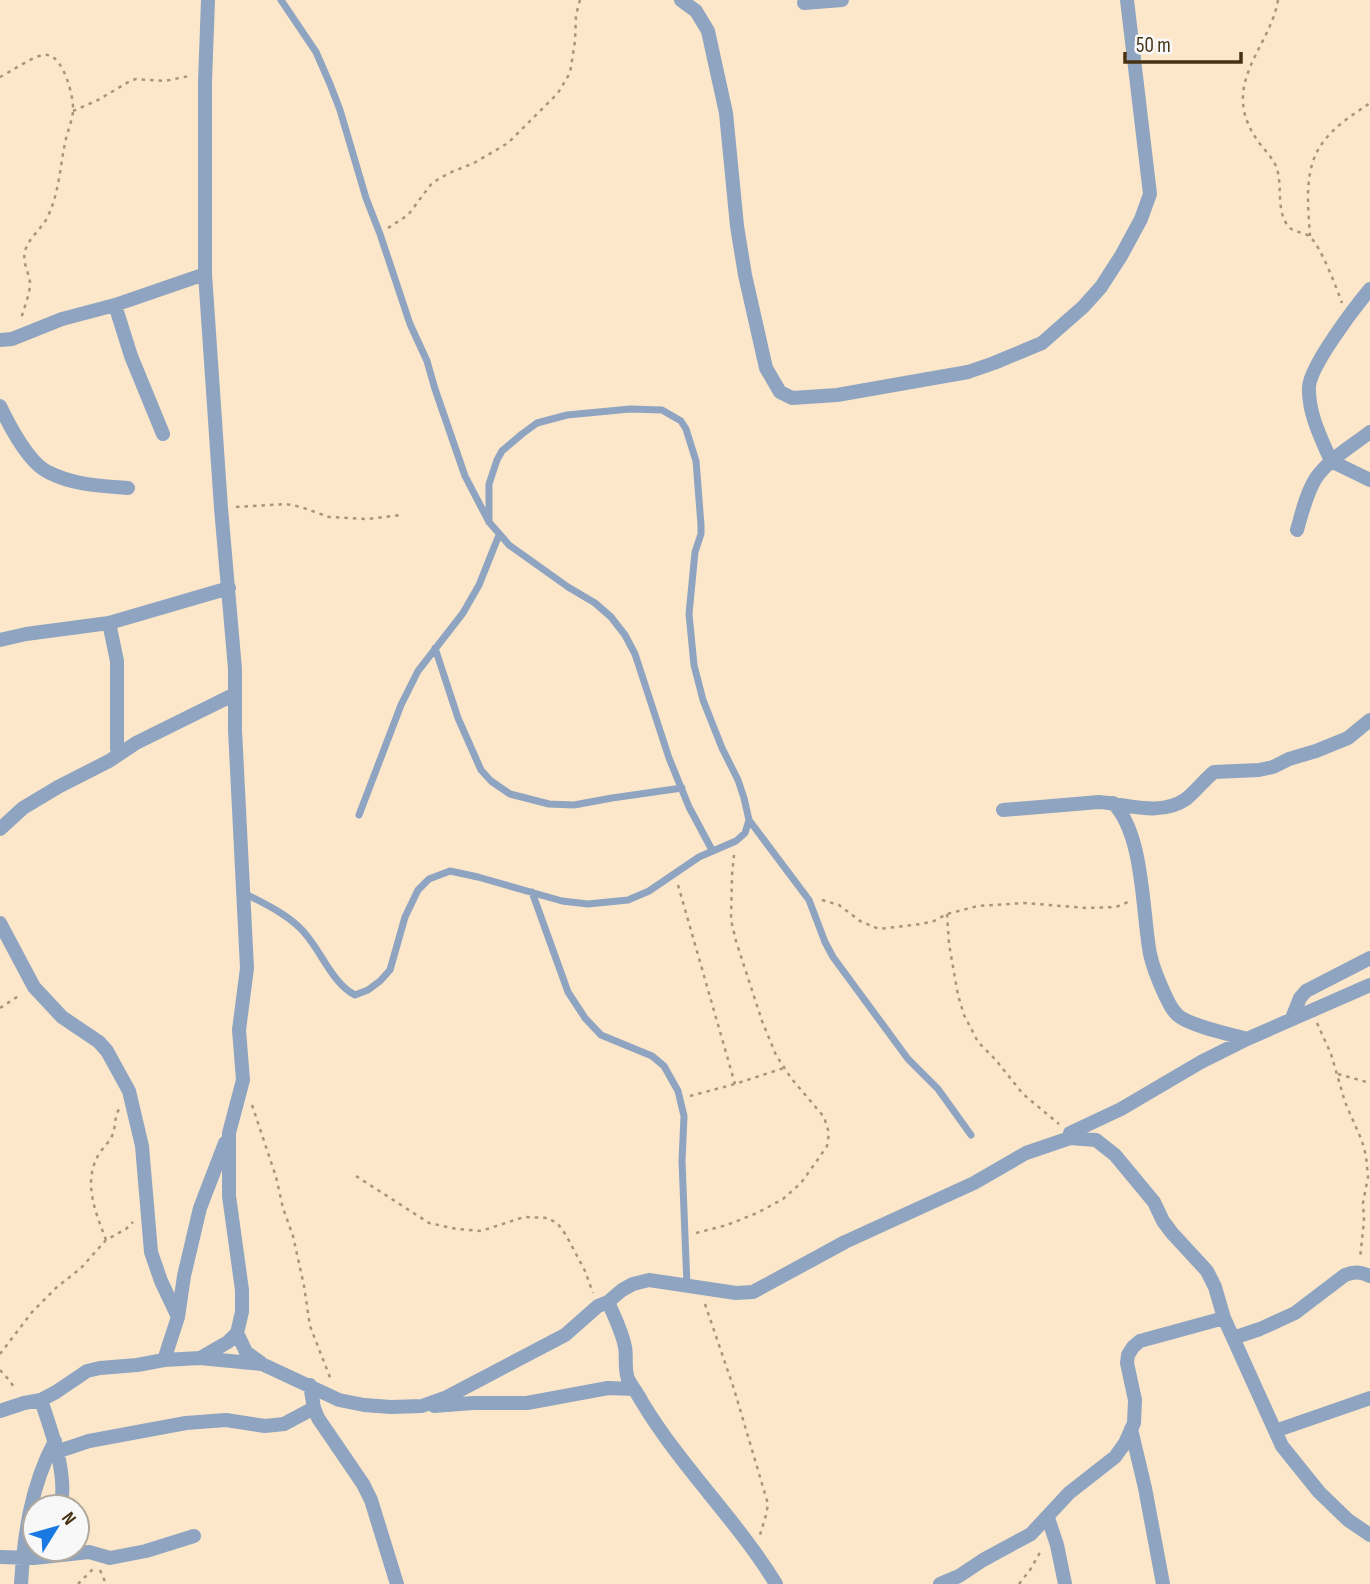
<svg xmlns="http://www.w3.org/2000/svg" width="1370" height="1584" viewBox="0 0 1370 1584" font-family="'Sofia Sans Condensed',sans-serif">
<rect width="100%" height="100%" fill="#fce7cb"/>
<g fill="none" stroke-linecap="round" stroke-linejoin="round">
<path stroke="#aa9578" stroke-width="2.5" stroke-dasharray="3.5 5" stroke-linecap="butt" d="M 1278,0 C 1273,33 1245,62 1243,95 C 1242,114 1249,129 1260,144 C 1266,151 1272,158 1276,166 C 1283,184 1276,206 1286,223 C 1291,233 1301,231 1309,236 C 1320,244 1337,289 1342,303
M 0,77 C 11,72 38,52 48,55 C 64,58 74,97 73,111 C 72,122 67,132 65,143 C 60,167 59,193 48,216 C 42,229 29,237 25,251 C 22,263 29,272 30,283 C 30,294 24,308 21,319
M 73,111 L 98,100 L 130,81 L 136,79 L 165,81 L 189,76
M 388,228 L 408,215 L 432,183 L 449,173 L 474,163 L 508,143 L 558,93 L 570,73 L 575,41 L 576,15 L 580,0
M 1310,236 C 1308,205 1303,167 1324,141 C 1336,125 1354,114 1370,103
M 236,507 L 286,504 L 301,507 L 329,517 L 367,519 L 401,515
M 678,885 L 735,1084
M 822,900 L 839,905 L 860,921 L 879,929 L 921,924 L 934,921 L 947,914 L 978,906 L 1024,903 L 1087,908 L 1116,907 L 1128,902
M 947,914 L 949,944 L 958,995 L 964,1015 L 978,1042 L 995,1059 L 1023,1094 L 1059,1124
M 0,1008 L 20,995
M 1317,1023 L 1331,1054 L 1345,1102 L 1362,1141 L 1366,1156 L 1368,1177 L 1363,1203 L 1364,1221 L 1360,1258
M 1338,1074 L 1370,1083
M 690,1096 L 735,1084 L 784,1068
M 252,1105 L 276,1177 L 283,1208 L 293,1236 L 304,1286 L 310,1326 L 331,1380
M 356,1176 L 429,1223 L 457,1229 L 481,1231 L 524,1217 L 548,1218 L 558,1224 L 566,1235 L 585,1271 L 593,1293
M 696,1233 L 727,1225 L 757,1213 L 783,1199 L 801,1183 L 816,1162 L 827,1146 L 829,1133 L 824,1117 L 791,1078 L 776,1055 L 762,1021 L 736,941 L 731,920 L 732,875 L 734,855
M 106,1240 C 96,1213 82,1182 99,1154 C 103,1147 109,1143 112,1136 C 116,1127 114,1118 119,1109
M 705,1304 L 734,1389 L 768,1504 L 766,1515 L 760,1535
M 0,1354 L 32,1312 L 57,1287 L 81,1268 L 106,1240 L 126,1229 L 133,1222
M 0,1370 L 10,1381 L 15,1389
M 100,1570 L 106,1584
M 78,1584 L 93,1569
M 1019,1584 L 1030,1570 L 1042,1549"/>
<path stroke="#8ea4c0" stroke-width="7" d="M 281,0 L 316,52 L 330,84 L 340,110 L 366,198 L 380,234 L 410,324 L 427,361 L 435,389 L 465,476 L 489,522 L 509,545 L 568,587 L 595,603 L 611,617 L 625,635 L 635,654 L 669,758 L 689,807 L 712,850
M 435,648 L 458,718 L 481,770 L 491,781 L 510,794 L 549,804 L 574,805 L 612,798 L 682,788
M 359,815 L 401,705 L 418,671 L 463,613 L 479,585 L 499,535
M 749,820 L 809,900 L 825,942 L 833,957 L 908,1059 L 938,1089 L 971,1135
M 532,892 L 568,992 L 585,1018 L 601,1035 L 652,1056 L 664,1066 L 678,1091 L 684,1116 L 682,1161 L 687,1286
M 244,893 C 263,903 285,913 300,928 C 320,947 331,983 355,995 L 368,990 L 380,981 L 390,970 L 405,917 L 418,890 L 429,879 L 450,871 L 478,877 L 562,901 L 588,904 L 628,900 L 649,891 L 699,857 L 736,841 L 745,833 L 749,820 L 744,798 L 738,780 L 722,748 L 703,700 L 694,665 L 689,614 L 695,552 L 701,534 L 701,525 L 696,461 L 686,429 L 681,421 L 662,410 L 630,409 L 567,415 L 537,423 L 522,434 L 502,451 L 497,460 L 489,484 L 489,522"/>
<path stroke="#8ea4c0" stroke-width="14" d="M 681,0 L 696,11 L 708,31 L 726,113 L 737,226 L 745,275 L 766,368 L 780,392 L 792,398 L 837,395 L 968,372 L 994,363 L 1042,343 L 1083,307 L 1101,287 L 1121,256 L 1141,219 L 1150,194 L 1127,0
M 804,3 L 842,0
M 1370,289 C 1355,307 1310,366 1309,387 C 1308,413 1321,438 1331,461 L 1370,480
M 115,305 L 131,356 L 163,434
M 0,340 L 12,339 L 62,319 L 115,305 L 205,274
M 0,406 C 9,425 29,463 48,472 C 73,485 101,486 128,488
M 1297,530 C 1302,513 1306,494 1316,478 C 1329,459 1352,446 1370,432
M 109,623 L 117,661 L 117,749
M 0,640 L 26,634 L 109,623 L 229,588
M 1113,803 C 1144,834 1142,911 1150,954 C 1153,968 1159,982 1165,995 C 1169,1003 1172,1011 1180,1017 C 1195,1027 1229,1034 1247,1039
M 1003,810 L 1099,802 C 1128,804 1160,817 1186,799 C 1196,791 1204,780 1214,772 L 1259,770 L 1273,767 L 1289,759 L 1316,751 L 1348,738 L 1370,720
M 0,829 L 23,808 L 58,787 L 109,761 L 136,743 L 235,694
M 0,923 L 34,987 L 62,1017 L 99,1042 L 107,1051 L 129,1091 L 142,1146 L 151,1252 L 161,1281 L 178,1317
M 1292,1018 L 1300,998 L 1306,991 L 1370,958
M 1070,1138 L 1096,1140 L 1115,1155 L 1154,1202 L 1163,1221 L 1172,1233 L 1207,1271 L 1215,1287 L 1224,1318 L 1282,1446 L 1319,1492 L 1348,1520 L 1370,1535
M 608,1302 C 614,1316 622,1331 625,1347 C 627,1358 624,1368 628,1379 C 632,1387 638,1394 642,1402 C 681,1467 737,1520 776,1584
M 237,1333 L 246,1352 L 261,1363
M 1233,1338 L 1260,1329 L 1295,1313 L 1345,1275 C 1355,1271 1361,1272 1370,1276
M 200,1358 L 228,1342 L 237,1333 L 242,1312 L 242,1290 L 229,1196 L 229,1133 L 243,1080 L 239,1030 L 247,968 L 235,730 L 235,669 L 221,508 L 205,274 L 205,82 L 208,0
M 164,1360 L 178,1317 L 184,1276 L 200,1208 L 225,1143
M 310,1385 L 314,1408 L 318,1418 L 363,1484 L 371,1500 L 397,1584
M 41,1400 C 52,1434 67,1471 61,1507
M 434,1406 L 473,1403 L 527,1403 L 608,1388 L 634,1389
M 0,1411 L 24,1403 L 41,1400 L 56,1392 L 87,1371 L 100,1368 L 137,1365 L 164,1360 L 200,1358 L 262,1364 L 339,1400 L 364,1405 L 391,1407 L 422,1406 L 447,1397 L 565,1335 L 598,1306 L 608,1302 L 622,1290 L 633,1284 L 649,1280 L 736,1293 L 753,1292 L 845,1242 L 974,1183 L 1026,1153 L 1070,1138 L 1070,1133 L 1121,1109 L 1201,1062 L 1247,1039 L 1370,985
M 1131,1429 L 1145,1488 L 1163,1584
M 1275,1431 L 1370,1398
M 56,1452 L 89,1441 L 186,1423 L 226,1420 L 265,1426 L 284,1424 L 314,1408
M 1048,1518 L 1057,1545 L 1065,1584
M 0,1557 L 34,1558 L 89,1552 L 110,1558 L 146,1551 L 194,1536
M 21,1584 C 24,1535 31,1485 55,1441
M 940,1584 L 959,1576 L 983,1560 L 1031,1534 L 1069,1493 L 1115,1457 L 1125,1443 L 1134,1423 L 1135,1400 L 1127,1363 L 1128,1355 L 1133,1347 L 1140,1341 L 1224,1318"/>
</g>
<g transform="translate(56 1528) rotate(53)"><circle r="33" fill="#f8f8f8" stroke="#b1a99c" stroke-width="2"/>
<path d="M0-5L12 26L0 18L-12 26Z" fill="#1978e1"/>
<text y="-10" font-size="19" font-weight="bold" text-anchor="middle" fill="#463213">N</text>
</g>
<path d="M1125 52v10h116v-10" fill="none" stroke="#463213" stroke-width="3.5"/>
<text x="1136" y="52" font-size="21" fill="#463213" stroke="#f8f8f8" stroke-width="5" paint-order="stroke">50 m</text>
</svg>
